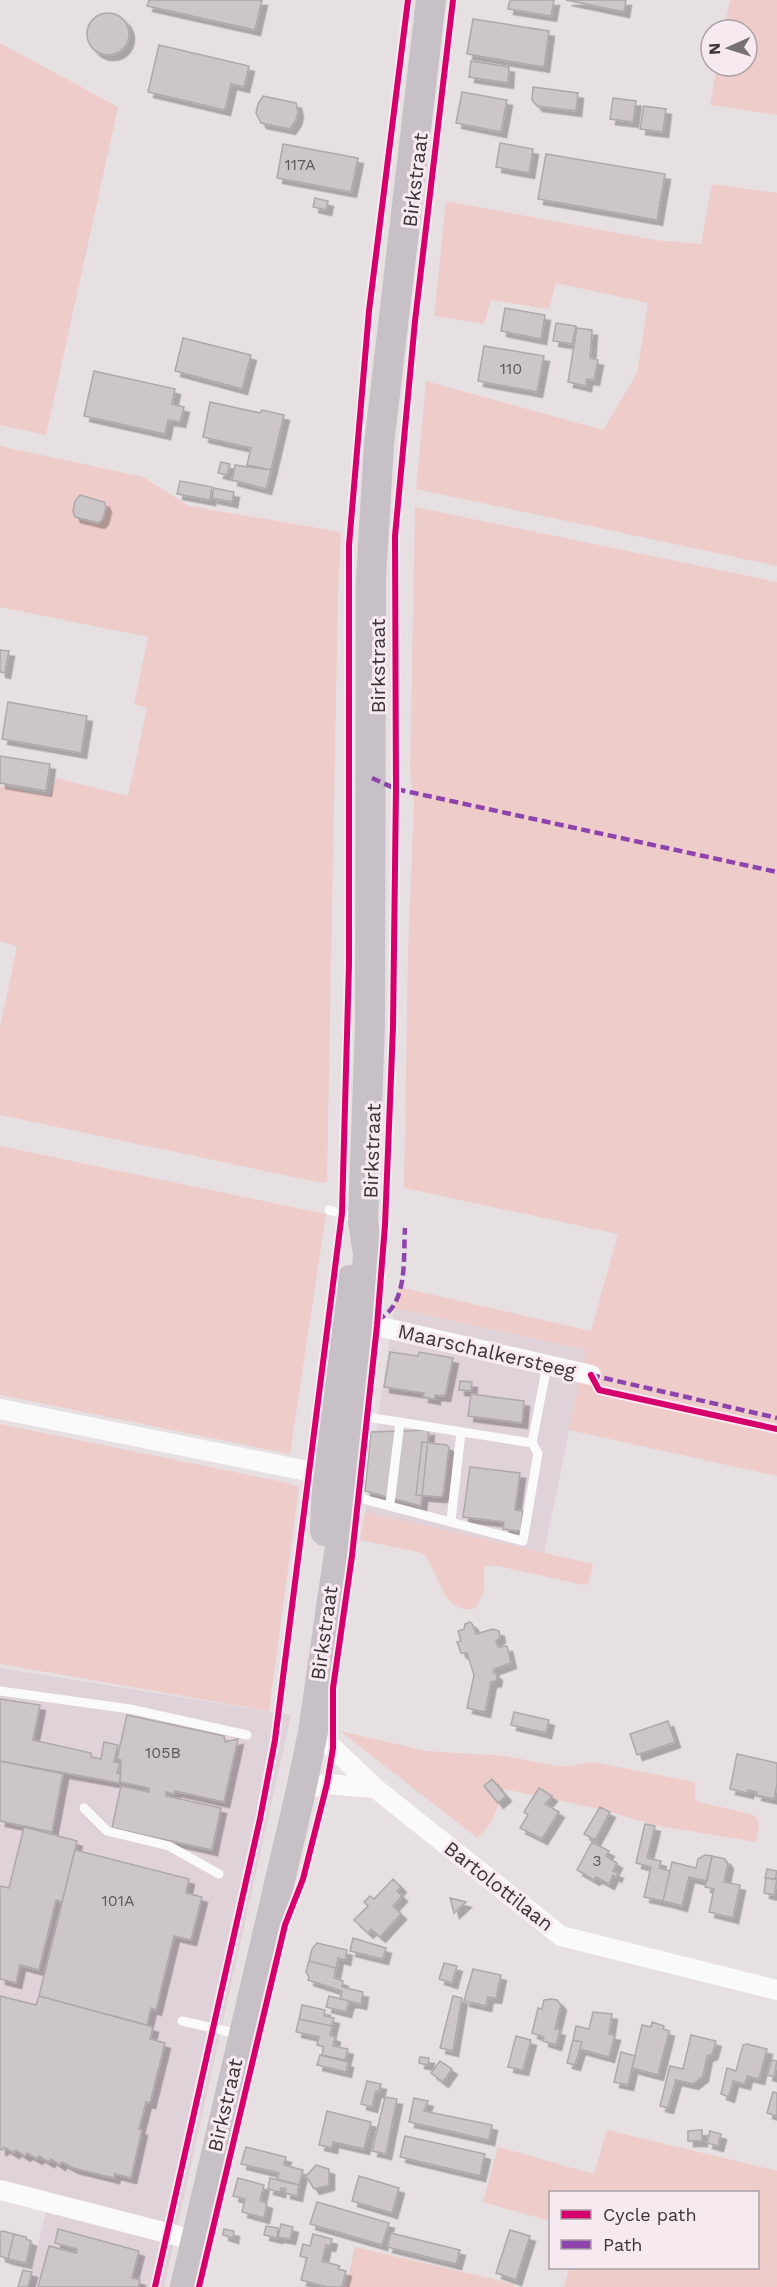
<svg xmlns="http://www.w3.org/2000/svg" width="777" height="2287" viewBox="0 0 777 2287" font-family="'Work Sans',sans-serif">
<defs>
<filter id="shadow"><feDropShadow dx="5.5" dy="5.5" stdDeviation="0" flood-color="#0004"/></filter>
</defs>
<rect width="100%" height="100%" fill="#e6e0e3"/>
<path fill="#e0d2d9" d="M 394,1308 L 586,1350 L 544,1553 L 365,1512 Z
M 0,1668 L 291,1715 L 164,2287 L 28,2287 L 49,2199 L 0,2187 Z"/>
<path fill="#eeccc9" d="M 730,0 L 777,0 L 777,115 L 710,105 L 717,66 L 747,66 L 747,30 L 724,30 Z
M 0,43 L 118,107 L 46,435 L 0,425 Z
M 712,184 L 777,193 L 777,566 L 416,489 L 426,381 L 603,430 L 637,373 L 648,303 L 556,283 L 549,309 L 491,300 L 484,324 L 434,316 L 446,201 L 655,240 L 701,244 Z
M 0,446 L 143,477 L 189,506 L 341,532 L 338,591 L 327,1181 L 322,1183 L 0,1115 L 0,1028 L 17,946 L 0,941 L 0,786 L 50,796 L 56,778 L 128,796 L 147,708 L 134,704 L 148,637 L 0,607 Z
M 415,507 L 777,582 L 777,1476 L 569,1430 L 586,1350 L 394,1308 L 399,1287 L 591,1331 L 618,1234 L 404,1188 L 408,952 L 414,802 L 410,771 Z
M 0,1146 L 326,1214 L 290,1454 L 0,1395 Z
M 0,1424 L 283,1482 L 299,1487 L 269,1711 L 0,1664 Z
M 365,1512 L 593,1564 L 589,1583 L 584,1585 L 498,1566 L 484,1566 C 485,1582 485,1594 476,1608 C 443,1617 439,1574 425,1555 L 418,1552 L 360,1540 Z
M 340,1731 L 426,1751 L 506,1756 L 556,1766 L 571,1766 L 592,1762 L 695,1782 L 695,1798 L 698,1802 L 751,1814 L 757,1818 L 759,1824 L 756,1842 L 654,1825 L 600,1809 L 503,1789 C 495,1811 496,1821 477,1838 Z
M 607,2130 L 777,2171 L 777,2287 L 564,2287 L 569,2268 L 758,2268 L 758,2192 L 550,2192 L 550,2221 L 483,2202 L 498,2147 L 594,2174 Z
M 355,2247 L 514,2284 L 514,2287 L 346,2287 Z"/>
<path fill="#ccc6c8" stroke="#ada8aa" stroke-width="1.5" filter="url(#shadow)" d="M 149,0 L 262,0 L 255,30 L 147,6 Z
M 510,0 L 554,0 L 551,16 L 508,9 Z
M 566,0 L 626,0 L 624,12 Z
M87 34a21 21 0 1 1 42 0a21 21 0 1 1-42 0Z
M 473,19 L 549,31 L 544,67 L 467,54 Z
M 159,45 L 249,66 L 244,87 L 231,84 L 225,110 L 148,92 Z
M 471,61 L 509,67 L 508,83 L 469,77 Z
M 533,87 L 578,93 L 576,111 L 537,106 L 532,100 Z
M 462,92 L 507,100 L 501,132 L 456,123 Z
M 263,96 L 296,103 L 298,112 L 296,120 L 290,129 L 261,123 L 256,113 L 258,104 Z
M 613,98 L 636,101 L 633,122 L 610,119 Z
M 644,106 L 666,109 L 663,132 L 640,129 Z
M 500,143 L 533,149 L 529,173 L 496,167 Z
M 283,144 L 358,158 L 351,192 L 277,178 Z
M 546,154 L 665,174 L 657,220 L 538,199 Z
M 315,198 L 328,201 L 326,210 L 313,207 Z
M 505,308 L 545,315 L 541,339 L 501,331 Z
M 556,323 L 576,326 L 572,344 L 553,341 Z
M 577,328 L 592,330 L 590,358 L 598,360 L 594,380 L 587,379 L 586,386 L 568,382 Z
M 183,338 L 251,355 L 242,389 L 175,371 Z
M 484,346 L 544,356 L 537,392 L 478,381 Z
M 94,371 L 175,389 L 172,404 L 184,407 L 180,422 L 168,420 L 165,434 L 84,416 Z
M 210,402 L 260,413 L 262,410 L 284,415 L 271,470 L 247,465 L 251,448 L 203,437 Z
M 221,462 L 230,464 L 227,475 L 218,473 Z
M 235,465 L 271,470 L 266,489 L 232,480 Z
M 180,481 L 212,487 L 210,500 L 177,494 Z
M 214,488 L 234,492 L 232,502 L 212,498 Z
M 80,495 L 104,502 L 106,507 L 103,519 L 99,523 L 75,517 L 73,511 L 75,501 Z
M 0,650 L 9,651 L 5,673 L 0,672 Z
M 8,702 L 87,716 L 81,753 L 2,739 Z
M 0,756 L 50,764 L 46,791 L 0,783 Z
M 390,1352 L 418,1356 L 419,1352 L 453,1358 L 445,1396 L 435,1395 L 435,1399 L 423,1397 L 424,1393 L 384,1387 Z
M 460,1381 L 472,1382 L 471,1391 L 459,1390 Z
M 471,1394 L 524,1401 L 522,1423 L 468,1416 Z
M 429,1430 L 421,1506 L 365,1491 L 371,1432 Z
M 422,1442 L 446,1445 L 449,1447 L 443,1495 L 441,1497 L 416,1495 Z
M 470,1467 L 520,1473 L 515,1510 L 523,1511 L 521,1531 L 503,1529 L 504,1522 L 463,1517 Z
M 470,1622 L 473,1625 L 476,1634 L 493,1629 L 499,1631 L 500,1637 L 496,1641 L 498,1647 L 507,1646 L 511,1663 L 494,1669 L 493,1672 L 497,1675 L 496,1681 L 491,1682 L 485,1712 L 467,1708 L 474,1675 L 467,1653 L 461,1653 L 457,1642 L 461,1641 L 458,1631 L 464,1629 L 465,1624 Z
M 0,1699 L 40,1705 L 33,1740 L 91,1753 L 91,1757 L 101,1759 L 104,1742 L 118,1745 L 114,1762 L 120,1763 L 117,1773 L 121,1774 L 119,1783 L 0,1761 Z
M 514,1712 L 549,1720 L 546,1733 L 511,1725 Z
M 127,1715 L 224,1736 L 225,1742 L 238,1739 L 224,1802 L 175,1791 L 174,1794 L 166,1792 L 166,1796 L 221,1808 L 212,1850 L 112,1828 L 121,1786 L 149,1792 L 149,1788 L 120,1782 L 121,1760 L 117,1759 Z
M 668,1721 L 675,1742 L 637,1755 L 630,1734 Z
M 737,1754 L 777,1763 L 777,1784 L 774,1799 L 756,1795 L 757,1792 L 748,1790 L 748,1793 L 730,1789 Z
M 0,1761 L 63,1774 L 52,1832 L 0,1821 Z
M 492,1779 L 506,1796 L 498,1803 L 484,1786 Z
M 539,1788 L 552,1796 L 545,1804 L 559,1812 L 542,1839 L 520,1828 L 528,1815 L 524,1812 Z
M 600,1807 L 610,1812 L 595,1840 L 584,1834 Z
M 645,1824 L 655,1826 L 647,1858 L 661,1861 L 659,1868 L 670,1871 L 663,1901 L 644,1897 L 651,1867 L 636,1863 Z
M 24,1827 L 77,1841 L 62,1902 L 56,1900 L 39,1970 L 20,1965 L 16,1983 L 0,1979 L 0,1886 L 9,1888 Z
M 592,1842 L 609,1851 L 606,1856 L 617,1863 L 613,1871 L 618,1873 L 616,1877 L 613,1875 L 609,1884 L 596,1877 L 594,1880 L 577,1870 Z
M 75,1850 L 189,1879 L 186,1893 L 202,1897 L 191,1940 L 174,1936 L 156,2010 L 151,2008 L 147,2025 L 39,1996 Z
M 705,1855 L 712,1856 L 707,1881 L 689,1877 L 682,1906 L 663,1901 L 672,1862 L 696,1868 L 698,1859 Z
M 712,1856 L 725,1859 L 728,1864 L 724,1882 L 740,1885 L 733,1918 L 709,1912 L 714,1889 L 705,1887 Z
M 767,1869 L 777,1871 L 775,1879 L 765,1878 Z
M 766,1878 L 777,1880 L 774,1895 L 764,1893 Z
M 393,1879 L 401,1887 L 397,1891 L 402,1896 L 393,1906 L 401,1914 L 380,1937 L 371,1929 L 368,1933 L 354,1920 L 368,1906 L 364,1902 L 370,1896 L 374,1899 Z
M 450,1898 L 466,1902 L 454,1913 Z
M 353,1938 L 386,1948 L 383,1959 L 350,1951 Z
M 317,1943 L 347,1950 L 345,1960 L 338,1958 L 336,1968 L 309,1961 L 312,1949 Z
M 309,1961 L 336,1968 L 334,1978 L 343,1981 L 342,1987 L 363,1992 L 361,2004 L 340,1999 L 342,1991 L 308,1980 L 309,1977 L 306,1972 Z
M 444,1963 L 457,1966 L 452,1983 L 439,1979 Z
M 473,1969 L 501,1975 L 496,1998 L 488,1997 L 486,2006 L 464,2001 Z
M 0,1996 L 36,2005 L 39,1996 L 153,2027 L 150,2039 L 165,2043 L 150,2103 L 146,2102 L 139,2129 L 142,2130 L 131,2178 L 115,2174 L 114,2178 L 73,2168 L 62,2162 L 60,2165 L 51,2159 L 49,2162 L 39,2156 L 37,2159 L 27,2153 L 25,2156 L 16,2150 L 14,2153 L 4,2147 L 2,2150 L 0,2149 Z
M 329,1996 L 349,2001 L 346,2012 L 326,2007 Z
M 453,1996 L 462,1998 L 453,2051 L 440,2048 Z
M 551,1999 L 557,2000 L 561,2005 L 555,2029 L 560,2030 L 556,2045 L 543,2041 L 544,2037 L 532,2033 L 538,2008 L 542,2009 L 544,2000 Z
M 302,2005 L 325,2010 L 324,2016 L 334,2018 L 332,2026 L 299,2019 Z
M 593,2012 L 612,2014 L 609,2034 L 615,2035 L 609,2057 L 580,2049 L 582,2042 L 573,2040 L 576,2026 L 589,2029 Z
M 299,2019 L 332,2026 L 330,2035 L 335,2037 L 333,2046 L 348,2049 L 345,2060 L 322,2055 L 324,2047 L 317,2045 L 319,2037 L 296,2032 Z
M 652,2022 L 664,2026 L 663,2029 L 669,2031 L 658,2075 L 632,2068 L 642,2025 L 651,2027 Z
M 691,2035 L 716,2041 L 712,2054 L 707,2056 L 703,2076 L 693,2084 L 676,2080 L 668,2108 L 660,2106 L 670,2066 L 683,2069 Z
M 516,2036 L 531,2040 L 523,2070 L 508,2067 Z
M 573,2040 L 582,2042 L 575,2065 L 567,2063 Z
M 747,2044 L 767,2049 L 759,2079 L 747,2076 L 745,2084 L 733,2081 L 729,2097 L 721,2094 L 727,2068 L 736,2071 L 743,2045 Z
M 621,2052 L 635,2056 L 628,2085 L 614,2082 Z
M 320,2055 L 348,2062 L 346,2072 L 317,2065 Z
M 420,2057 L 429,2058 L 428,2065 L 419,2063 Z
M 772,2060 L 777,2061 L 774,2077 L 767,2075 Z
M 440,2061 L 452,2069 L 443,2082 L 431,2073 Z
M 367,2081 L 381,2084 L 379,2092 L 376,2091 L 372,2107 L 361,2104 Z
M 773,2092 L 777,2093 L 777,2116 L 767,2113 Z
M 385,2097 L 397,2099 L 386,2154 L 372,2151 Z
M 414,2098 L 428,2101 L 424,2111 L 492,2125 L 489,2140 L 409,2122 Z
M 327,2111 L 371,2122 L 364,2149 L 333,2142 L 332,2148 L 319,2145 Z
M 702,2130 L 702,2141 L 688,2141 L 688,2131 Z
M 710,2131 L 721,2134 L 718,2146 L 707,2143 Z
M 405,2136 L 485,2154 L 480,2176 L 400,2157 Z
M 246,2147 L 286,2157 L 284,2165 L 303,2170 L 299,2185 L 277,2179 L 279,2173 L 241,2164 Z
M 316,2165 L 329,2169 L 329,2185 L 314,2189 L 306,2176 Z
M 359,2176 L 399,2188 L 392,2213 L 352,2201 Z
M 238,2178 L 264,2185 L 260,2201 L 267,2203 L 264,2218 L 242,2212 L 245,2199 L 233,2196 Z
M 270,2178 L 299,2185 L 297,2196 L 285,2193 L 286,2189 L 281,2188 L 280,2192 L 268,2189 Z
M 317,2202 L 389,2223 L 382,2245 L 310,2224 Z
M 281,2224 L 293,2227 L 290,2239 L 278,2237 Z
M 266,2226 L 278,2228 L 277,2238 L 264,2235 Z
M 58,2229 L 139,2251 L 132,2278 L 140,2280 L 138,2287 L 38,2287 L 49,2246 L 76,2253 L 77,2249 L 55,2243 Z
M 224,2229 L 234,2231 L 233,2238 L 223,2235 Z
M 510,2230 L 530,2236 L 516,2280 L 496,2273 Z
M 3,2231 L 14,2234 L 8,2259 L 0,2256 L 0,2232 Z
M 391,2233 L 460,2250 L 456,2264 L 387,2247 Z
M 14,2234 L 26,2237 L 26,2239 L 31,2241 L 26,2263 L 8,2259 Z
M 313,2234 L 332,2239 L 330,2246 L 326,2245 L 322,2261 L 340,2266 L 338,2269 L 346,2271 L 342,2287 L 327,2287 L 301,2280 L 307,2258 L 300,2256 L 303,2244 L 310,2246 Z
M 23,2270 L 32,2272 L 28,2287 L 18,2287 Z"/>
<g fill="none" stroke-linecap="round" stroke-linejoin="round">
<path stroke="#fbfafb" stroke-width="9" d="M 329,1210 L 358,1219
M 367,1417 L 532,1443 L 547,1365
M 359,1498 L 523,1541 L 538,1453 L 532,1443
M 390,1504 L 400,1422
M 451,1521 L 461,1432
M 0,1691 L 130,1709 L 247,1735
M 84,1808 L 107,1831 L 169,1846 L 219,1874
M 182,2021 L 239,2034"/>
<path stroke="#fbfafb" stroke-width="20" d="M 364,1323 L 591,1375
M 0,1409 L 327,1475 L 336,1482
M 313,1732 L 333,1748 L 375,1788 L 561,1936 L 777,1990
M 301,1790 L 327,1784 L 375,1788
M 0,2190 L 194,2240"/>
<path stroke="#c7c0c6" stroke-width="30" d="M 325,1531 C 328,1446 337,1363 350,1280
M 185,2287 L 301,1790 L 313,1732 L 348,1491 L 364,1323 L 368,1254 L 363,1221 L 370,1024 L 371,578 L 379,445 L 431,0"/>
<path stroke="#8e44ad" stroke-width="4.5" stroke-dasharray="9 4.5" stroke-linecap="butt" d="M 372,778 L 396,789 L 777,872
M 377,1320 C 409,1306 403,1257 405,1228
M 591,1375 L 777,1418"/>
<defs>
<path id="cycleway" d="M 591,1375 L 599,1390 L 777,1429
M 155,2287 L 260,1819 L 275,1740 L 342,1213 L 349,964 L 349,545 L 369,311 L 408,0
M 199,2287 L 285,1925 L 303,1879 L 327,1784 L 333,1748 L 333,1688 L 352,1556 L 377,1326 L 385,1225 L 393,1027 L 396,789 L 395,536 L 415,321 L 453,0"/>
</defs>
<use href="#cycleway" stroke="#f7e9f0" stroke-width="10"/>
<use href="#cycleway" stroke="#d6006c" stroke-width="6"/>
</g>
<g text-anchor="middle" stroke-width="6" stroke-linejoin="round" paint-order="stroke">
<g font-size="16" fill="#5f595c">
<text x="300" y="170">117A</text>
<text x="511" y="374">110</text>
<text x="163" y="1758">105B</text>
<text x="597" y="1866">3</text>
<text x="118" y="1906">101A</text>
</g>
<g font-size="20" fill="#3b3538" stroke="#f7e9f0">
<text transform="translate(415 180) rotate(-83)" y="7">Birkstraat</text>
<text transform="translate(378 666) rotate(-90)" y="7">Birkstraat</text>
<text transform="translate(372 1151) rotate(-88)" y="7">Birkstraat</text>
<text transform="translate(487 1351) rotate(13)" y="7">Maarschalkersteeg</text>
<text transform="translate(324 1633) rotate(-82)" y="7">Birkstraat</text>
<text transform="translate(499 1886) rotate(38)" y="7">Bartolottilaan</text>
<text transform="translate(225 2105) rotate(-77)" y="7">Birkstraat</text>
</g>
</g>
<rect x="549" y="2191" width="210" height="78" fill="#f7e9f0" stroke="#aca1a6" stroke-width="1.5"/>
<rect x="561" y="2210" width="30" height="9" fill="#d6006c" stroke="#aca1a6" stroke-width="1.5"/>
<text x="603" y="2221" font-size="18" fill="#3b3538">Cycle path</text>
<rect x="561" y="2240" width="30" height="9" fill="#8e44ad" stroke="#aca1a6" stroke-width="1.5"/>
<text x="603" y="2251" font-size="18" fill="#3b3538">Path</text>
<g transform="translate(729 48) rotate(267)"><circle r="28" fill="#f7e9f0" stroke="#aca1a6" stroke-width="1.5"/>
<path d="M0-4.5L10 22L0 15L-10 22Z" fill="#777174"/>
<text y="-9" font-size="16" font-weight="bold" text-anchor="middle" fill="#3b3538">N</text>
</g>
</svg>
